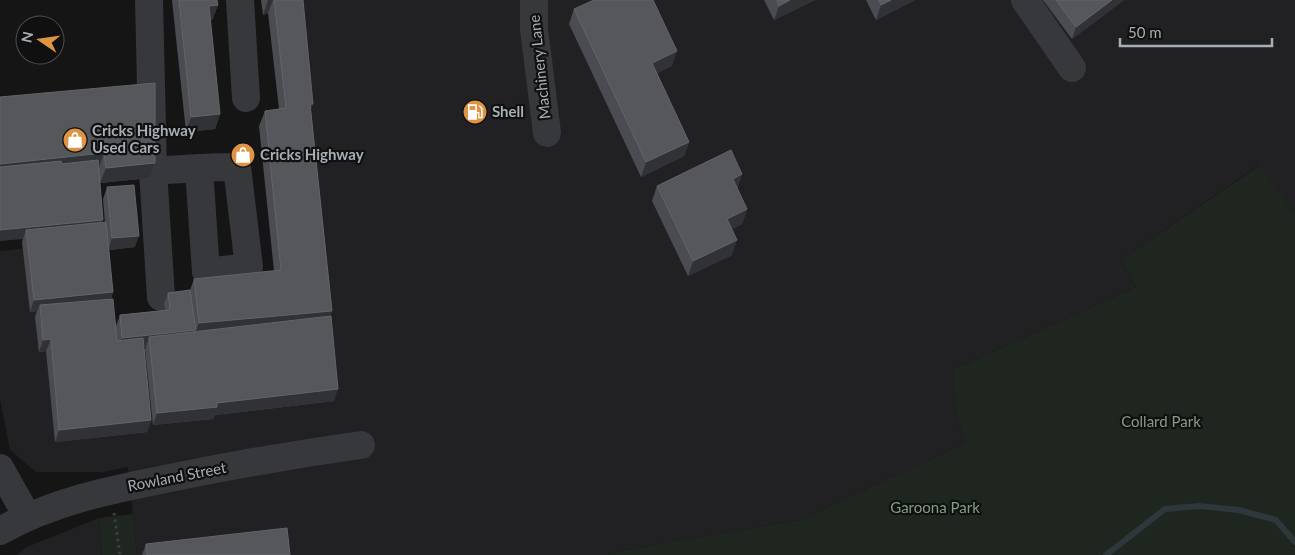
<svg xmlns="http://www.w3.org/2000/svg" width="1295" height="555" viewBox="0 0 1295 555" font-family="Lato,sans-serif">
<rect width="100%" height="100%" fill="#151516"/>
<path fill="#212123" d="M 297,0 L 1295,0 L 1295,214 L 1259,165 L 1121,260 L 1136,287 L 952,370 L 956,413 L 965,443 L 801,520 L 624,550 L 611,555 L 137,555 L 128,467 L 103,472 L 36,472 L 10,450 L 0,399 L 0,251 L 65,244 L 113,353 L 330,326 Z
M 99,518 L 102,555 L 17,555 L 27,547 Z"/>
<path fill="#1f261f" d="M 1260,165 L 1295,214 L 1295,555 L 611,555 L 624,550 L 801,520 L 965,443 L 956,413 L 952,370 L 1136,287 L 1121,260 Z
M 133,514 L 137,555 L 102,555 L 99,518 Z"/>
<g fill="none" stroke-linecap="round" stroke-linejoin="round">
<path stroke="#2e373b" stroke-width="6" d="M 1106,555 L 1165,509 L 1199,506 L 1239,510 L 1276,520 L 1295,542"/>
<path stroke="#3c3f42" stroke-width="3" stroke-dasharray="2.5 4" stroke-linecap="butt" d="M 114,513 L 120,555"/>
<path stroke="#36383b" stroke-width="28" d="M 149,0 L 153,171 L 161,297
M 240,0 L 246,98
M 534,0 L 534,29 L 547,133
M 1025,0 L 1072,68
M 153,171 C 181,169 209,167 237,167 L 249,267 L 206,272 L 199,168
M 0,468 L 27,516
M 0,531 C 53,501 110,490 170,478 C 233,465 297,454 361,445"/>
</g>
<path fill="#4b4c51" d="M 172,0 L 217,0 L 218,5 L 212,20 L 210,20 L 220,114 L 215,129 L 186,132 Z
M 261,0 L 303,0 L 311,111 L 332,311 L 330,316 L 334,401 L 215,415 L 213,419 L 153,425 L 145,349 L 146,347 L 144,347 L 151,420 L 147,432 L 55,442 L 46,351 L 39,352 L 35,317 L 37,311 L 30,312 L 22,242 L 23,239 L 0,97 L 155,163 L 150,178 L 100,183 L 102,223 L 105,223 L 103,199 L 107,187 L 135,247 L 109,250 L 113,292 L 111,299 L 116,326 L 120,315 L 165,310 L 164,304 L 168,293 L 190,290 L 194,279 L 274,271 L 259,126 L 265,111 L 279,109 L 268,13 L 263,15 Z
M 764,0 L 815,0 L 774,20 Z
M 866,0 L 915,0 L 876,20 Z
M 1043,0 L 1124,0 L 1072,39 Z
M 574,9 L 672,66 L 657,73 L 689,142 L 684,156 L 641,177 L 569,24 Z
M 742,174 L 737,189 L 747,209 L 742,224 L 732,229 L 732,255 L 688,276 L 652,201 L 657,186 Z
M 146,544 L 290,555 L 142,555 Z"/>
<path fill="#313235" d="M 268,0 L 273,0 L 268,13 L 263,15 Z
M 790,0 L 815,0 L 774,20 L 779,6 Z
M 891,0 L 915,0 L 876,20 L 881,5 Z
M 1112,0 L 1124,0 L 1072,39 L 1076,27 Z
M 218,5 L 212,20 L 203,21 L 209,6 Z
M 677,51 L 672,66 L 647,78 L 652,63 Z
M 310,104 L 313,104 L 308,119 Z
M 220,114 L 215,129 L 186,132 L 191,117 Z
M 689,142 L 684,156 L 641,177 L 646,162 Z
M 104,153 L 99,168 L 0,179 L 0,164 Z
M 155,163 L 150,178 L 100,183 L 106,168 Z
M 742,174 L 737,189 L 733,179 Z
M 747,209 L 742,224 L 722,234 L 727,219 Z
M 103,220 L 99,231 L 26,230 L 23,239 L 0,241 L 0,230 Z
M 139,236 L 135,247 L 108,250 L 112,238 Z
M 737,240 L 732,255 L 688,276 L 693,261 Z
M 113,292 L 109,304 L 40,305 L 37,311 L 30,312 L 34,300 Z
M 332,311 L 327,326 L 149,337 L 146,347 L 118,350 L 122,338 L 196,330 L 199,323 Z
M 51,339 L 46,351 L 39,352 L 43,340 Z
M 338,389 L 334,401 L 215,415 L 213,419 L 153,425 L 157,413 L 217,403 Z
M 151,420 L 147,432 L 55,442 L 59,430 Z"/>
<path fill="#55575b" stroke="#626469" d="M 179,0 L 217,0 L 218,5 L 209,6 L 220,114 L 191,117 Z
M 274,0 L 303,0 L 313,104 L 310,104 L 332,311 L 199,323 L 194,279 L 281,270 L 265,111 L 286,108 Z
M 594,0 L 653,0 L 677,51 L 652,63 L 689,142 L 646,162 L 574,9 Z
M 777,0 L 790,0 L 779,6 Z
M 879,0 L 891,0 L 881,5 Z
M 1056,0 L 1112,0 L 1076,27 Z
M 155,83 L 155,163 L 106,168 L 104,153 L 0,164 L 0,97 Z
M 731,150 L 742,174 L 733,179 L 747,209 L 727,219 L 737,240 L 693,261 L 657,186 Z
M 98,160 L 103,220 L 0,230 L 0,167 L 61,161 L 62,164 Z
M 134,185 L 139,236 L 112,238 L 107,187 Z
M 106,222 L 113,292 L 34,300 L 26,230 Z
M 190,290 L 196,330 L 122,338 L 120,315 L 170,310 L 168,293 Z
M 113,299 L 117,341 L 143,338 L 151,420 L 59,430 L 51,339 L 43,340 L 40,305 Z
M 331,316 L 338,389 L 217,403 L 217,407 L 157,413 L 149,337 Z
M 287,528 L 290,555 L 147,555 L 146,544 Z"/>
<defs>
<symbol id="fuel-disc" viewBox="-11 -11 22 22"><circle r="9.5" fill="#df9444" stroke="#101011"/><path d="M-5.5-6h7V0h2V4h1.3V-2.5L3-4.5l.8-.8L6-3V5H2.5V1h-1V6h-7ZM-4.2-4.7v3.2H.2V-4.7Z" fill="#fff"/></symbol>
<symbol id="shop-disc" viewBox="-11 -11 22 22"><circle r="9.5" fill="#df9444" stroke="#101011"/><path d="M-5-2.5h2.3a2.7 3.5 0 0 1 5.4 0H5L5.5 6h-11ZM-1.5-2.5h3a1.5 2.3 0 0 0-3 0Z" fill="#fff"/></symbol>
</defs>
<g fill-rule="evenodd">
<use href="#fuel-disc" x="461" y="98" width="28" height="28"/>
<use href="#shop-disc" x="61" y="126" width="28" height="28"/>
<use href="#shop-disc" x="229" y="141" width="28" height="28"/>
</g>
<g text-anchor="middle" stroke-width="4.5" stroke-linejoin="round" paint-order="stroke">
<g font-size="15" fill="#a8aeb5" stroke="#101011">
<text transform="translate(540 67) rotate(-96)" y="5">Machinery Lane</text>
<text transform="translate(177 477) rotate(-11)" y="5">Rowland Street</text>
</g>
<g font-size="15" font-weight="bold" fill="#a8aeb5" stroke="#101011" text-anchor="start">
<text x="492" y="117">Shell</text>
<text x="92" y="136">Cricks Highway<tspan x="92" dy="17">Used Cars</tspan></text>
<text x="260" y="160">Cricks Highway</text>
</g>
<g font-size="15" fill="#849e81" stroke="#101011">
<text x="1161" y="427">Collard Park</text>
<text x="935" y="513">Garoona Park</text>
</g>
</g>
<g transform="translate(40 40) rotate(283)"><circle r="24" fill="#101011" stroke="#4d4f53"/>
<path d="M0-4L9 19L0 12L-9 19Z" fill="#df9444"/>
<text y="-8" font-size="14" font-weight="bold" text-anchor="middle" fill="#a8aeb5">N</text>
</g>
<path d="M1120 38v8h152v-8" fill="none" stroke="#a8aeb5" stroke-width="2.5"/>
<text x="1128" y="38" font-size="15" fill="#a8aeb5" stroke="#101011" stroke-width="4" paint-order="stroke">50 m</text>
</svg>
